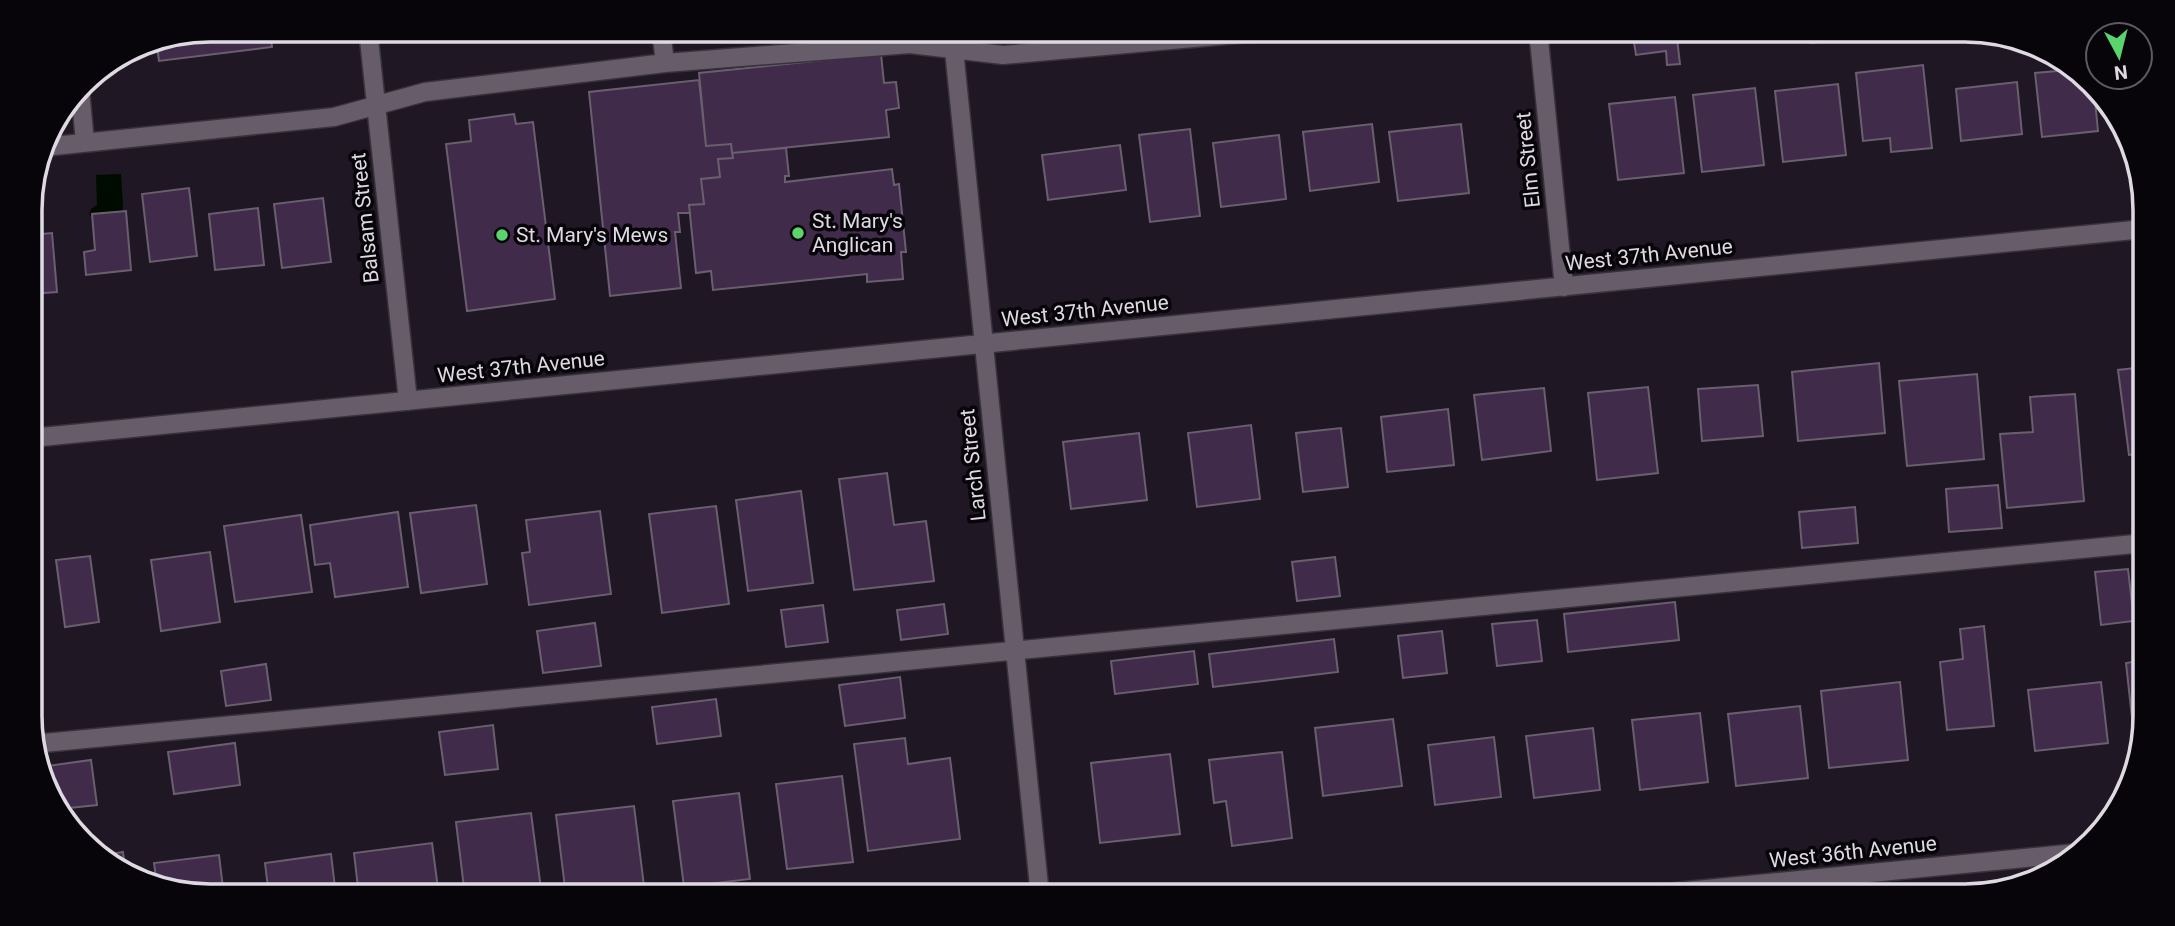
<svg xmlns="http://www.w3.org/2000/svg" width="2175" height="926" viewBox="0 0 2175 926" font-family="Roboto,sans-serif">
<rect width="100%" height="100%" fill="#1f1723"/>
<path fill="#000b00" d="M 121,174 L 123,207 L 120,217 L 95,220 L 89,214 L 91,209 L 97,205 L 96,175 Z"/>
<path fill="#412b4b" stroke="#695f6e" stroke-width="2" d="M 210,30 L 270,30 L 272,47 L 159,61 L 156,40 Z
M 702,30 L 755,30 L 703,37 Z
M 1632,30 L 1676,30 L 1680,64 L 1667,65 L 1666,51 L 1636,55 Z
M 1810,30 L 1847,30 L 1848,39 L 1811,43 Z
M 881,54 L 884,83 L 896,82 L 899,108 L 886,110 L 889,137 L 732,153 L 731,144 L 706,146 L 699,73 Z
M 1923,65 L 1932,148 L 1891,152 L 1890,138 L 1863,141 L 1856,73 Z
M 2068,70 L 2094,90 L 2098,131 L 2042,137 L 2035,73 Z
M 699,80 L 706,146 L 731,144 L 733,158 L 718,159 L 720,177 L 701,179 L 704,204 L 689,205 L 690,213 L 678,213 L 680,232 L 675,232 L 681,288 L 610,296 L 589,92 Z
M 2017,82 L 2022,134 L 1961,141 L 1956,89 Z
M 1838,84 L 1846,155 L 1783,162 L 1775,91 Z
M 1755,88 L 1764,165 L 1702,172 L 1693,95 Z
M 1675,97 L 1684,173 L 1618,180 L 1609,104 Z
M 514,114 L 516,124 L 533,122 L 555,299 L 467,311 L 446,144 L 471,141 L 469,120 Z
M 1372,124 L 1379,182 L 1310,191 L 1303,132 Z
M 1461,124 L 1469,193 L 1398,201 L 1389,132 Z
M 1190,129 L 1200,216 L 1150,222 L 1139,135 Z
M 1279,135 L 1286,199 L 1221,207 L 1213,143 Z
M 1120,145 L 1126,190 L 1048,200 L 1042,155 Z
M 786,148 L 789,176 L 785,176 L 785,182 L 892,169 L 894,185 L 899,184 L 906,252 L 901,252 L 903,279 L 867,282 L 867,274 L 713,290 L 711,271 L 696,273 L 689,205 L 704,204 L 701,179 L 720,177 L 718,159 L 733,158 L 732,153 Z
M 189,188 L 197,256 L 150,262 L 142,194 Z
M 323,198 L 331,262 L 282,268 L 274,204 Z
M 258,208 L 264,265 L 215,270 L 209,214 Z
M 126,211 L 131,270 L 86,275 L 84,252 L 95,250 L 92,214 Z
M 52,233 L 57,292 L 30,294 L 30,235 Z
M 1879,363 L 1885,433 L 1798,441 L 1792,372 Z
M 2144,367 L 2144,453 L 2129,455 L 2118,370 Z
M 1977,374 L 1984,459 L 1907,466 L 1899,381 Z
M 1758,385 L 1763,436 L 1702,441 L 1698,389 Z
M 1648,387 L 1658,473 L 1597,480 L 1588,393 Z
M 1544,388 L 1551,451 L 1482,460 L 1474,395 Z
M 2075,394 L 2084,501 L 2007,508 L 2000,434 L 2033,432 L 2030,397 Z
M 1448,409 L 1454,465 L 1387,472 L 1381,417 Z
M 1251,425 L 1260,499 L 1197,507 L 1188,433 Z
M 1341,428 L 1348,487 L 1303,492 L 1296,433 Z
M 1139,433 L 1147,500 L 1071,509 L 1063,442 Z
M 887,473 L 894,525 L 926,521 L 934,581 L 854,590 L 839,479 Z
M 1998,485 L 2002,528 L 1949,532 L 1946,489 Z
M 801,491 L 813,583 L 748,591 L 736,500 Z
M 476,505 L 487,584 L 421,593 L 410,513 Z
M 716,506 L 729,604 L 662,613 L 649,514 Z
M 1855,507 L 1858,543 L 1802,548 L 1799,512 Z
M 600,511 L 611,594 L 529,605 L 522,553 L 530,552 L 526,520 Z
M 398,512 L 408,587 L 335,597 L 330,563 L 315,565 L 310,525 Z
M 301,515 L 312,592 L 235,602 L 224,526 Z
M 210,552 L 220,622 L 161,631 L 151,560 Z
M 90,556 L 99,622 L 65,627 L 56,560 Z
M 1335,557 L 1340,596 L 1297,601 L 1292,562 Z
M 2128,569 L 2134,621 L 2101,625 L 2095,572 Z
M 1675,602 L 1679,640 L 1568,652 L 1564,614 Z
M 944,604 L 948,634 L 901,640 L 897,610 Z
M 823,605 L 828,642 L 786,647 L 781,610 Z
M 1537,620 L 1542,661 L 1497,666 L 1492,624 Z
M 595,623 L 601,666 L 543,673 L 537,631 Z
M 1984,626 L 1994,726 L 1947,730 L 1940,662 L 1963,659 L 1960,629 Z
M 1442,631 L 1447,673 L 1403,678 L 1398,636 Z
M 1334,639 L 1338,672 L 1213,687 L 1209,654 Z
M 1194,651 L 1198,684 L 1115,694 L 1111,661 Z
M 2145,660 L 2145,716 L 2140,744 L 2135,745 L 2126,663 Z
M 266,664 L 271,700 L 226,706 L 221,671 Z
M 900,677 L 905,718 L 845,726 L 839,685 Z
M 1900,682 L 1908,760 L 1829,768 L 1821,691 Z
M 2101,682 L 2108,743 L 2035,751 L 2028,690 Z
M 716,699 L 721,736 L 657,744 L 652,707 Z
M 1800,706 L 1808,778 L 1736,786 L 1728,714 Z
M 1700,713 L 1708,782 L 1640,790 L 1632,720 Z
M 1393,719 L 1402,786 L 1323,796 L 1315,728 Z
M 493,725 L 498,769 L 445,775 L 439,732 Z
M 1593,728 L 1600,790 L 1534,798 L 1526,736 Z
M 1494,737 L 1501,797 L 1435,805 L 1428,745 Z
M 905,738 L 908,764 L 950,758 L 960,839 L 868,851 L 854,744 Z
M 235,743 L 240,785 L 174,794 L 168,752 Z
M 1282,752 L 1292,838 L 1232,846 L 1226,801 L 1214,803 L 1209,760 Z
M 1170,754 L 1180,834 L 1100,843 L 1091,763 Z
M 91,760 L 97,805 L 60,809 L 49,782 L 47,766 Z
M 842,776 L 853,862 L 787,869 L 776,784 Z
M 739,793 L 750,879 L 684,887 L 673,801 Z
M 634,806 L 644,886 L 566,896 L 556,815 Z
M 531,813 L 541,889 L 486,896 L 465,896 L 456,822 Z
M 432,843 L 439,896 L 359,896 L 354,853 Z
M 123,852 L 125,870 L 105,855 Z
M 331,854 L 336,896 L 269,896 L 265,863 Z
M 219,855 L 224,896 L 210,896 L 157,886 L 154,863 Z"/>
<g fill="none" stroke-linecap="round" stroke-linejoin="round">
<defs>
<path id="minor" d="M 368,30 L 408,401
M 661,30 L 665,63
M 952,30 L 1040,896
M 1538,30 L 1564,287
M 80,90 L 85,142
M 44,147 L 334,117 L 425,92 L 665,63 L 910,44 L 1003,55 L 1284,30
M 31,438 L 2144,229
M 33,744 L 2145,543
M 1634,896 L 2076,853"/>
</defs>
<use href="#minor" stroke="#38333b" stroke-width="21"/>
<use href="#minor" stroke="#665c6a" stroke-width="18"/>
</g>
<g fill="#5ad56e" stroke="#070509" stroke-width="2.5">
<circle cx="798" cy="233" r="7"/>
<circle cx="502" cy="235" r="7"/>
</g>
<g text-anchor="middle" stroke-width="7" stroke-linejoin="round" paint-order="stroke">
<g font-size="21" fill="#dfdae2" stroke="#070509">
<text transform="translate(1528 160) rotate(-96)" y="7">Elm Street</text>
<text transform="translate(365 218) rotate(-96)" y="7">Balsam Street</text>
<text transform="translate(1649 255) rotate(-6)" y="7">West 37th Avenue</text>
<text transform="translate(1085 311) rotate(-6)" y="7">West 37th Avenue</text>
<text transform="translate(521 367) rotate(-6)" y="7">West 37th Avenue</text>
<text transform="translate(973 465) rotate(-96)" y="7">Larch Street</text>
<text transform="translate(1853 852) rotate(-6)" y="7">West 36th Avenue</text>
</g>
<g font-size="21" fill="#dfdae2" stroke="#070509" text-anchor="start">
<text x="812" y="228">St. Mary's<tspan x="812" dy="24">Anglican</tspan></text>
<text x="516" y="242">St. Mary's Mews</text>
</g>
</g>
<path d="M0 0H2175V926H0ZM210 42H1965A168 168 0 0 1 2133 210V716A168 168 0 0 1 1965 884H210A168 168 0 0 1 42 716V210A168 168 0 0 1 210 42Z" fill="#070509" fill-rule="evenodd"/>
<path fill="none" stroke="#dfdae2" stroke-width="3.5" d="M210 42H1965A168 168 0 0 1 2133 210V716A168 168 0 0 1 1965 884H210A168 168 0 0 1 42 716V210A168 168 0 0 1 210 42Z"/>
<g transform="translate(2119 56) rotate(173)"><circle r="33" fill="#070509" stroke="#5d5a60" stroke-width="2"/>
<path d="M0-5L12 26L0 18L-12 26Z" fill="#5ad56e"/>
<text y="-10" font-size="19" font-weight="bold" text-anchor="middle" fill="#dfdae2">N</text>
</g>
</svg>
